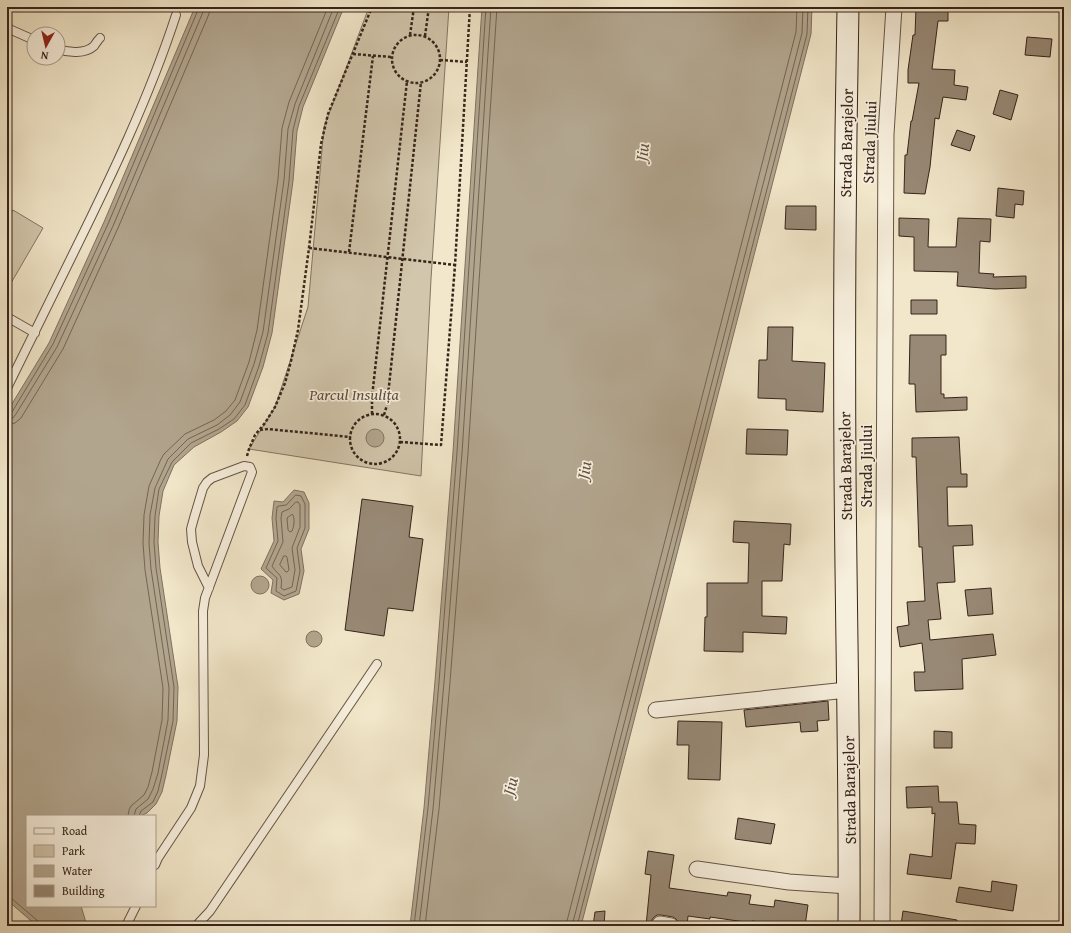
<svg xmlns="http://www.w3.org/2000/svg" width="1071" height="933" viewBox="0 0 1071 933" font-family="'Gentium Book Plus',serif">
<rect width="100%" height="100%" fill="#f2e7ca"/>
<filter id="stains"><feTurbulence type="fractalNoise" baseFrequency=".005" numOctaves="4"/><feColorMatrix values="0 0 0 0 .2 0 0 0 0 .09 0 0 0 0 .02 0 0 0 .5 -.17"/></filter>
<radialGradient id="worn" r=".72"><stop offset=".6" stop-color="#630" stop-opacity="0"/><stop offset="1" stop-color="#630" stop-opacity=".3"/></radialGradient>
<path fill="#d2c6ac" stroke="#847564" d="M 369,7 L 449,7 L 431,279 L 421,476 L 249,449 L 275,407 L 308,307 L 324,127 Z
M 13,210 L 43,228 L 7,290 L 7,221 Z"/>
<path fill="#b2a58e" stroke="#807160" d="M 195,7 L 344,7 L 303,107 L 297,131 L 293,181 L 272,333 L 263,367 L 248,407 L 237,421 L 221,432 L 194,447 L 174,465 L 163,491 L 159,516 L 158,542 L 160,568 L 178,687 L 177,721 L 166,775 L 162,792 L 156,804 L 147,813 L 140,816 L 27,816 L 27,906 L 81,906 L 87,926 L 37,926 L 7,900 L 7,412 L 49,343 L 104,222 Z
M 482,7 L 812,7 L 811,34 L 581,926 L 410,926 L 424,808 L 435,681 L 453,452 L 467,235 Z
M366 438a9 9 0 1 1 18 0a9 9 0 1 1-18 0Z
M 294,490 L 304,492 L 309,503 L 309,529 L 301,549 L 304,571 L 299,594 L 284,600 L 271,593 L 273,580 L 261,569 L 274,541 L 272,518 L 274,501 L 283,502 Z
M251 585a9 9 0 1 1 18 0a9 9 0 1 1-18 0Z
M306 639a8 8 0 1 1 16 0a8 8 0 1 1-16 0Z"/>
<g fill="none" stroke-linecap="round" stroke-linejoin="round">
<path stroke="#746454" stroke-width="1" d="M 7,414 L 10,413 L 12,412 L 53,344 L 108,224 L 198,10 L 199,7
M 7,419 L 13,418 L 16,414 L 57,347 L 113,226 L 203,12 L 204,7
M 7,425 L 15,423 L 21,418 L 63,349 L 118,228 L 209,14 L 210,7
M 296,495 L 301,496 L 305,504 L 305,528 L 297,548 L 300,571 L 296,591 L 284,596 L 276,591 L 277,578 L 267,569 L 266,568 L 278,541 L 276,518 L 277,507 L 279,506 L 286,505 Z
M 296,502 L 298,502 L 300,505 L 300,527 L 292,548 L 295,570 L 292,587 L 284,590 L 281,588 C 283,573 279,577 272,566 L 283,542 L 281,518 L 282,512 L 289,509 Z
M 293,515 C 295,520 294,526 292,531 L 290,532 L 288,530 L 287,518 L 291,515 Z
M 284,556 L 286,556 L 287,557 L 289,570 L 287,572 L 286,572 L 280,565 Z
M 128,816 L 129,810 L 131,806 L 144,795 L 148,787 L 152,772 L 162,720 L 163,688 L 145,570 L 143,543 L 144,515 L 149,486 L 161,459 L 164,454 L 185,434 L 214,420 L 226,411 L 235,400 L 249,362 L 257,330 L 278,179 L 282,128 L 289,102 L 328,7
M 134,816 L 136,809 L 148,799 L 153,789 L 158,773 L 168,720 L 169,688 L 151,569 L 149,543 L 150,515 L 155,488 L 168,459 L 188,439 L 217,425 L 230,415 L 240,402 L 254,364 L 263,332 L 284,180 L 288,129 L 295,104 L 334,7
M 139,816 L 141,811 L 153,802 L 158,791 L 162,774 L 173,721 L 174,687 L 156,568 L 154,542 L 155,516 L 159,489 L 172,462 L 191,443 L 219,429 L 234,419 L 245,405 L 259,366 L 268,333 L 289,181 L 293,130 L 299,106 L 340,7
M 7,897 L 11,898 L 38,921 L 40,926
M 414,926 L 428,808 L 439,682 L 457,452 L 471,235 L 486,7
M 419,926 L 433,809 L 444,682 L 462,453 L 476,235 L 491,7
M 425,926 L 439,809 L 450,682 L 468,453 L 482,236 L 497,7
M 566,926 L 567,921 L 796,32 L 797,7
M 572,926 L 802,33 L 803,7
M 577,926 L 807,34 L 808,7"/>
</g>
<path fill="#988976" stroke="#36241b" d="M 916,7 L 948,7 L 948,21 L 938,21 L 932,69 L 955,70 L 954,85 L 968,87 L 966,100 L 943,97 L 939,119 L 935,118 L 930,167 L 925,194 L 904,193 L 905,155 L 907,155 L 911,121 L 912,121 L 919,83 L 908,83 L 908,70 L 913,35 L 915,35 Z
M 1027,37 L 1052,39 L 1050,57 L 1025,55 Z
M 1000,90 L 1018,95 L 1011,120 L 993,114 Z
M 957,130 L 975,136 L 970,151 L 951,145 Z
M 998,188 L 1024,191 L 1023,205 L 1015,204 L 1014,218 L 996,216 Z
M 786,206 L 816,206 L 816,230 L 785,229 Z
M 899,218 L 929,219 L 928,247 L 956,247 L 958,218 L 991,219 L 990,242 L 980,241 L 979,273 L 994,274 L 993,277 L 1026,276 L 1026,288 L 995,289 L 957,286 L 958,272 L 914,271 L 914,237 L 899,236 Z
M 911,300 L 937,300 L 937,314 L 911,314 Z
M 768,327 L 793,327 L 792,361 L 825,363 L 823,412 L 786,410 L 786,399 L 758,398 L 759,360 L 767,360 Z
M 910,335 L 946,335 L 946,355 L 941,355 L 941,394 L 944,394 L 944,398 L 967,397 L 967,410 L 916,412 L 915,384 L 909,384 Z
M 747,429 L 788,430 L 787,455 L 746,454 Z
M 959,437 L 961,474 L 967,474 L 967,487 L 947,487 L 948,526 L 972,525 L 973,545 L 953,546 L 955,582 L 937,583 L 941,619 L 928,620 L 930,640 L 993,634 L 996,655 L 962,659 L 963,689 L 915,691 L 914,672 L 925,672 L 922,643 L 900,647 L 897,627 L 909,625 L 907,602 L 925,601 L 922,547 L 919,547 L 916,457 L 912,457 L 912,438 Z
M 362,499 L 413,506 L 409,537 L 423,539 L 413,611 L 388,608 L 384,636 L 345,630 Z
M 734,521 L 791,524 L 790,545 L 784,544 L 782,581 L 762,581 L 762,616 L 787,617 L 786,634 L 743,632 L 743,652 L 704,651 L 705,617 L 707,617 L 707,583 L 748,583 L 749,543 L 733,542 Z
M 991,588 L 993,614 L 968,616 L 965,590 Z
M 828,701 L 829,720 L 817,721 L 818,731 L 801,732 L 800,722 L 746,727 L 744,710 Z
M 678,721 L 722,722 L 720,780 L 688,779 L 689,745 L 677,745 Z
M 934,731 L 952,732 L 952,748 L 934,748 Z
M 938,786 L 939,802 L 957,802 L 959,824 L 976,825 L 975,844 L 956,843 L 951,879 L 907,874 L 910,854 L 932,857 L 935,813 L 932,814 L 932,807 L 907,808 L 906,787 Z
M 738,818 L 775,824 L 771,844 L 735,839 Z
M 648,851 L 674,855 L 669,888 L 727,896 L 728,892 L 751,895 L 749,904 L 774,907 L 775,900 L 808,905 L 805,926 L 788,926 L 752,921 L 752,923 L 710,917 L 710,919 L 688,916 L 687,926 L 680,926 L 679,923 L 676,919 L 673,917 L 661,915 L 657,915 L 653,918 L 651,922 L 651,926 L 646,926 L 651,875 L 645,874 Z
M 992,881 L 1017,885 L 1013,911 L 956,902 L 959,887 L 991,892 Z
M 605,911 L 604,926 L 593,926 L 595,912 Z
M 903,911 L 957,920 L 956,926 L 908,926 L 901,925 Z"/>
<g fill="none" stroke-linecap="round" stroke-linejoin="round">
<defs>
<path id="lane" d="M 7,28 L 34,40
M 58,49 C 69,53 85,54 94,46 C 96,43 98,40 100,38
M 7,317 L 35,333
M 7,388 C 29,343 51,299 73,254 C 111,177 149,98 176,15
M 155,865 L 158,858 L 191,808 L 200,786 L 204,755 L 203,611 L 205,598 L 252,472 L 250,467 L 244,466 L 212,478 L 207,482 L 203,488 L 194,518 L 191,529 L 192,542 L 198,566 L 209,588
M 126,926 L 136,906
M 196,926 L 210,911 L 377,664"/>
<path id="street" d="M 656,710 L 847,690
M 697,869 L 789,882 L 849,886
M 660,924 L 671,926
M 882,926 L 886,134 L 894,7"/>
<path id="secondary" d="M 848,7 C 845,161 844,315 845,469 C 846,621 850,774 849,926"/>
</defs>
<use href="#lane" stroke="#655547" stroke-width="10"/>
<use href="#street" stroke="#655547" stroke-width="17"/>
<use href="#secondary" stroke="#36241b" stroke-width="23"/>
<path stroke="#36241b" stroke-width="2.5" stroke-dasharray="3 2" stroke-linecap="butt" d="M392 59a24 24 0 1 1 48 0a24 24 0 1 1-48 0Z
M 410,35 L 414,7
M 425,36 L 429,7
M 353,54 L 392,57
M 440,60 L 467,62
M 309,248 L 455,265
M 349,252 L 373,56
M350 439a25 25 0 1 1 50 0a25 25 0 1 1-50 0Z
M 372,414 L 372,397 L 407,81
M 384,415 L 387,405 L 421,82
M 260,430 L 268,429 L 350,437
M 400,442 L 441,445 L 455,265 L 470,7
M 247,456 L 249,449 L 255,435 L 265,423 L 275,407 L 285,383 L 291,361 L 298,330 L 309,248 L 321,144 L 328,114 L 372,7"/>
<use href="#lane" stroke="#f7efdd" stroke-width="8"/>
<use href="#street" stroke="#f7efdd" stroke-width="15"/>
<use href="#secondary" stroke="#f7efdd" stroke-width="21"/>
</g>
<g text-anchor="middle" stroke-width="3.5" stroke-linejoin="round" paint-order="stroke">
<g font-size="16" fill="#36241b" stroke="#f7efdd">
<text transform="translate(869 142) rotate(-88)" y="6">Strada Jiului</text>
<text transform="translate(846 143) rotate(-89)" y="6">Strada Barajelor</text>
<text transform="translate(845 466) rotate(-91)" y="6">Strada Barajelor</text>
<text transform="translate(866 466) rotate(-90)" y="6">Strada Jiului</text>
<text transform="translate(849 790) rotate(-91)" y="6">Strada Barajelor</text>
</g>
<g font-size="16" font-style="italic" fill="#5d4c3f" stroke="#f7efdd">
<text x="354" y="400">Parcul Insulița</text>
</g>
<g font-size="17" font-style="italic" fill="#615143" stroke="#f7efdd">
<text transform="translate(642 152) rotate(-82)" y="6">Jiu</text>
<text transform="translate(584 470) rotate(-80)" y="6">Jiu</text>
<text transform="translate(510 786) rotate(-76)" y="6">Jiu</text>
</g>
</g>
<rect width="1071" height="933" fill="none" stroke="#f2e7ca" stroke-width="24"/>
<rect x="8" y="8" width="1055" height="917" fill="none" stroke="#36241b" stroke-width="2"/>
<rect x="12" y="12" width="1047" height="909" fill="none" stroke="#36241b"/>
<rect x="26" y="815" width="130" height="92" fill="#f7efdd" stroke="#aa9e8f"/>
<rect x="34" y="828" width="20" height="6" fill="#f7efdd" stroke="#aa9e8f"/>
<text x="62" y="835" font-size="12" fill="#36241b">Road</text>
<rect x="34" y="845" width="20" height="12" fill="#d2c6ac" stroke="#aa9e8f"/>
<text x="62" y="855" font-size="12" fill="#36241b">Park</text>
<rect x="34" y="865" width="20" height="12" fill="#b2a58e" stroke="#aa9e8f"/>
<text x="62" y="875" font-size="12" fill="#36241b">Water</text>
<rect x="34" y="885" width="20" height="12" fill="#988976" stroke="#aa9e8f"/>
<text x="62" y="895" font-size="12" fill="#36241b">Building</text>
<g transform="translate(46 46) rotate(188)"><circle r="19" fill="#f7efdd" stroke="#aa9e8f"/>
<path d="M0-3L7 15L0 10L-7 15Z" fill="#8f2418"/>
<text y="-6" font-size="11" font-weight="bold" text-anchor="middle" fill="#36241b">N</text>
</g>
<rect width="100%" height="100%" filter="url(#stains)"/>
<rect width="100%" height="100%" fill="url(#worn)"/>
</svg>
